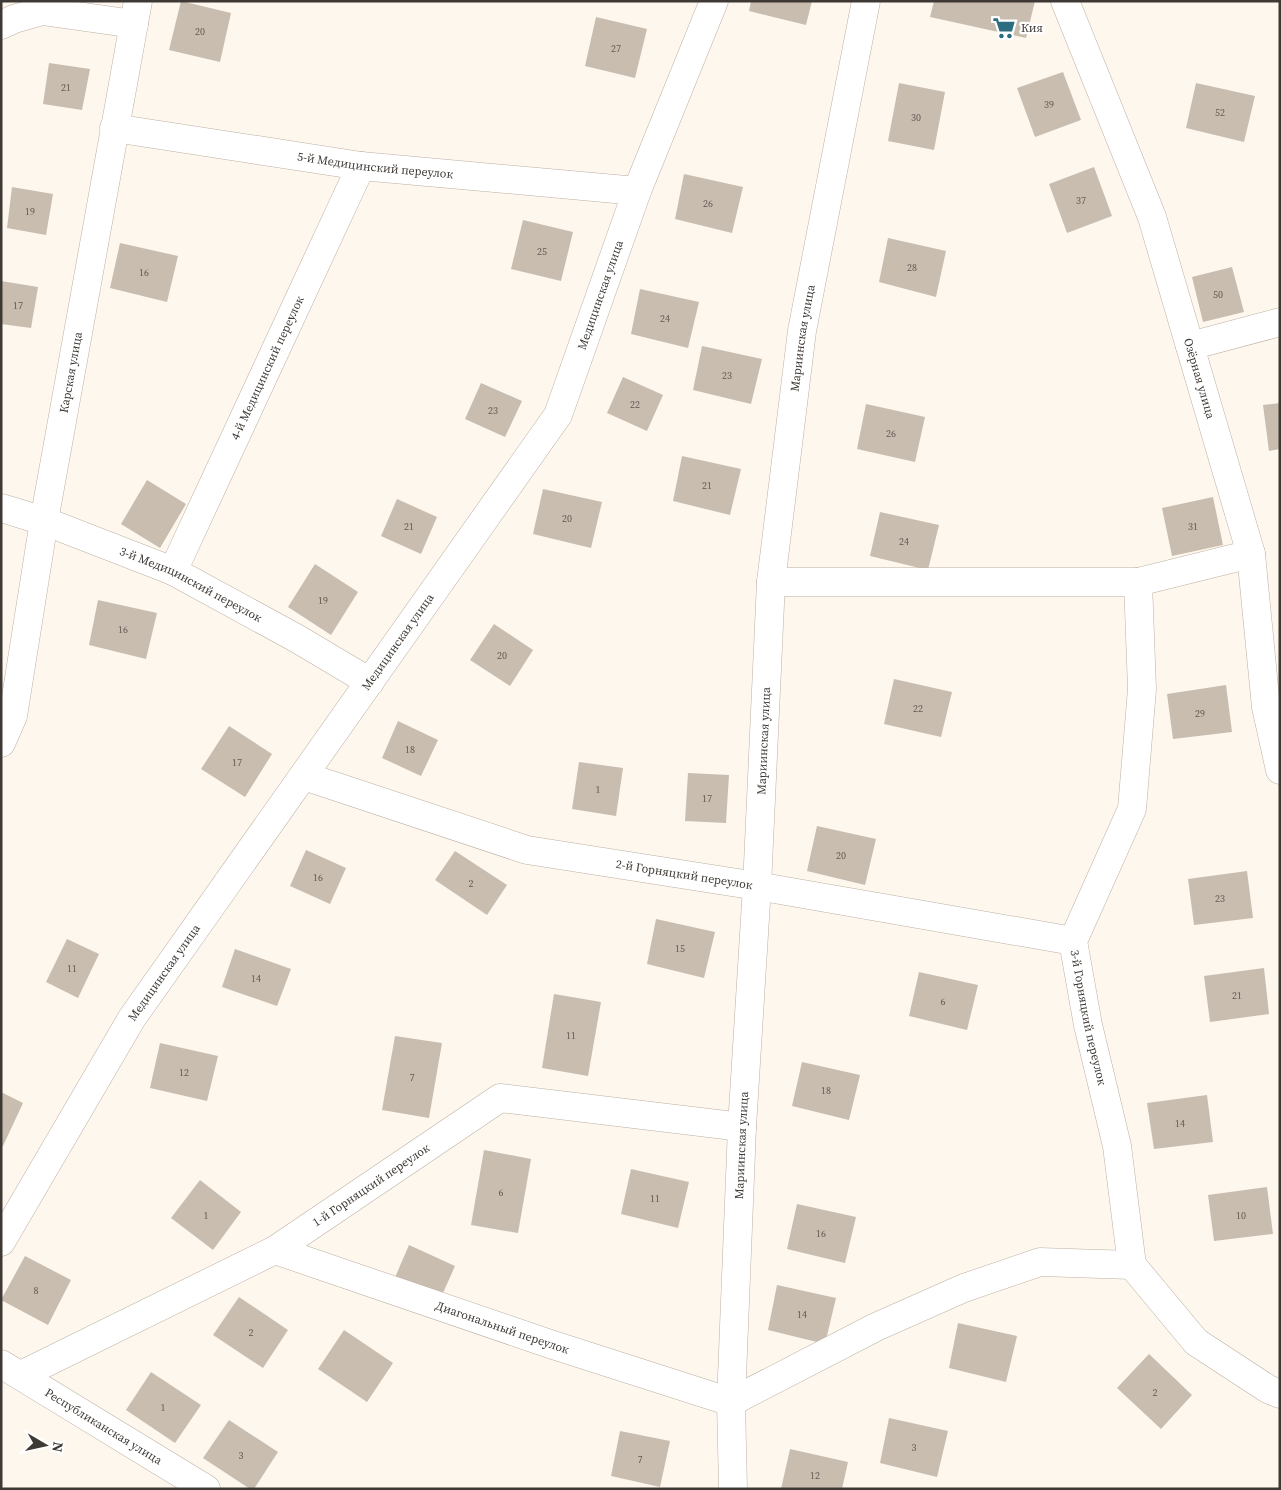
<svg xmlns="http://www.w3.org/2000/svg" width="1281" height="1490" viewBox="0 0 1281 1490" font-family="'Source Serif 4',serif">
<rect width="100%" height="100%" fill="#fef7ee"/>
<path fill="#c9bdb0" d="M 181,1 L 231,13 L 220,62 L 169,50 Z
M 751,1 L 812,1 L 806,25 L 749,11 Z
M 934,1 L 1035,1 L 1026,38 L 930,17 Z
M 596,17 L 647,29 L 635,78 L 585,66 Z
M 49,63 L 90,69 L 82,110 L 43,104 Z
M 1063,72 L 1081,120 L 1035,137 L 1017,88 Z
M 899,83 L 945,92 L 934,150 L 888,141 Z
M 1196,83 L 1255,96 L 1244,142 L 1186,128 Z
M 1094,167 L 1112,216 L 1067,233 L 1049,184 Z
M 684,174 L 743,187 L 732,233 L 675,219 Z
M 12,187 L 53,194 L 46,235 L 7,228 Z
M 523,220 L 573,232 L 561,281 L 511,269 Z
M 888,238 L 946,251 L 936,297 L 879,282 Z
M 120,243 L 178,256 L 167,302 L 110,288 Z
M 1232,267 L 1244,312 L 1203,322 L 1192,277 Z
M 1,281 L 38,287 L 31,328 L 1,324 Z
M 640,289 L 699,302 L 688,348 L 631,334 Z
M 702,346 L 762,359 L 751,404 L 693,390 Z
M 623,377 L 663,395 L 647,431 L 607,413 Z
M 481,383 L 522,401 L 505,437 L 465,419 Z
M 1280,403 L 1280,449 L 1269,451 L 1263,405 Z
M 866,404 L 925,417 L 915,462 L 857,449 Z
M 682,456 L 741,469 L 730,515 L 673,501 Z
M 147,480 L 186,504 L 160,548 L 121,524 Z
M 543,489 L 602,502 L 591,548 L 533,534 Z
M 1213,497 L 1223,545 L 1172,556 L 1162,508 Z
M 397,499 L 437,517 L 421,554 L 381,536 Z
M 880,512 L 939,525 L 928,570 L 870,556 Z
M 315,564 L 358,592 L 331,635 L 288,607 Z
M 98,600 L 157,613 L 146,659 L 89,645 Z
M 494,624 L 533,650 L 510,686 L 470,660 Z
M 894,679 L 952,692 L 941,737 L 884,724 Z
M 1226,685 L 1232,732 L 1173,739 L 1167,694 Z
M 398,721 L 438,740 L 421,776 L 382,758 Z
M 229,726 L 272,754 L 245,797 L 201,769 Z
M 579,762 L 623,768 L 616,816 L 572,809 Z
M 688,773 L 729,775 L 726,823 L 685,821 Z
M 817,826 L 876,839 L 865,885 L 807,871 Z
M 306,850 L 346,868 L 330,904 L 290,886 Z
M 455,851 L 507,885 L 487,915 L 435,880 Z
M 1247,871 L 1253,918 L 1194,925 L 1188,879 Z
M 656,919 L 715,932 L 704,978 L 647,964 Z
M 67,939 L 99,954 L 78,998 L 46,982 Z
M 235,949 L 291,969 L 277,1006 L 222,987 Z
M 1264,968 L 1269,1014 L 1210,1022 L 1204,976 Z
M 919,972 L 978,985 L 967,1030 L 909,1016 Z
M 554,994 L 601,1002 L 588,1076 L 542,1068 Z
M 395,1036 L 442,1043 L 429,1118 L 382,1110 Z
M 160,1043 L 218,1056 L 207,1101 L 150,1088 Z
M 802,1062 L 860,1075 L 849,1120 L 792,1106 Z
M 1,1092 L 23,1103 L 3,1146 L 1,1146 Z
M 1207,1095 L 1213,1142 L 1154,1149 L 1147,1103 Z
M 484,1150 L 531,1159 L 518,1233 L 471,1225 Z
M 631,1169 L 689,1182 L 678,1228 L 621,1214 Z
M 200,1180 L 241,1212 L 213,1250 L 171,1218 Z
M 1267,1187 L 1273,1234 L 1214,1241 L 1208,1195 Z
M 797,1204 L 856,1217 L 845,1263 L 787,1249 Z
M 409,1245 L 455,1266 L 439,1302 L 393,1282 Z
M 25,1256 L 71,1280 L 48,1325 L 1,1300 Z
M 777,1285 L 836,1298 L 825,1344 L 768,1330 Z
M 239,1297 L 288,1330 L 263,1368 L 213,1335 Z
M 958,1323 L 1017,1336 L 1006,1382 L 949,1368 Z
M 344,1330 L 393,1363 L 367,1402 L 318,1369 Z
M 1149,1354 L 1192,1395 L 1161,1429 L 1117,1388 Z
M 151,1372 L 201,1405 L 175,1443 L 126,1410 Z
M 889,1418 L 948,1431 L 937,1477 L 880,1463 Z
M 229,1420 L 278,1452 L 254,1489 L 250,1489 L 203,1458 Z
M 620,1431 L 670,1441 L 660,1487 L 611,1476 Z
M 790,1449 L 848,1462 L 842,1489 L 781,1489 Z"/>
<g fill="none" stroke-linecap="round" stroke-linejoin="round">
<defs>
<g id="minor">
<path id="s1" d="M 1065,1 L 1152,217 L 1251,554 L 1266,707 L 1280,770"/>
<path d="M 1,25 L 14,19 L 42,11 L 134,24"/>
<path id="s2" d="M 114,128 L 361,166 L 637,191"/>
<path d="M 1190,346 L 1280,322"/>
<path id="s3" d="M 1,508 L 44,521 L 173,571 L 296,638 L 370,682"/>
<path id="s4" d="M 173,571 L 361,166"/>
<path d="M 771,582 L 1138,582 L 1251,554"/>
<path id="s5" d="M 1138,582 L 1142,689 L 1132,809 L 1073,941 L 1088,1025 L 1117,1146 L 1132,1265 L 1196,1342 L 1268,1389 L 1280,1394"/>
<path id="s6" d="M 1,743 L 13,716 L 44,521 L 138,1"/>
<path id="s7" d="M 304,776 L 527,850 L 757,886 L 1073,941"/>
<path id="s8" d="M 1,1242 L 132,1018 L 558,415 L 637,191 L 714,1"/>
<path id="s9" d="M 275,1250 L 550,1344 L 731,1402 L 876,1327 L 964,1288 L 1040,1262 L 1132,1265"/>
<path id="s10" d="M 1,1364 L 206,1489"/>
<path id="s11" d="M 21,1375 L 275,1250 L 500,1098 L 742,1127"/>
</g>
<g id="major">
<path id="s12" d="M 733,1489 L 731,1402 L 742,1127 L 757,886 L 771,582 L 802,331 L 866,1"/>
</g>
</defs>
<use href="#minor" stroke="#bdb0a3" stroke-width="29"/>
<use href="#major" stroke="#bdb0a3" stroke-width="29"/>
<use href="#minor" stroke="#fff" stroke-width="28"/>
<use href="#major" stroke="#fff" stroke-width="28"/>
</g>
<defs>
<symbol id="supermarket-bare" viewBox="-9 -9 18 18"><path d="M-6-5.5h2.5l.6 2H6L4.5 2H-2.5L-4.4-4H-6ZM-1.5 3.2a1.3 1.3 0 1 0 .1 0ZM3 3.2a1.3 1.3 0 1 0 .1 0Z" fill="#2c6e80" stroke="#fff" stroke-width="2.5" paint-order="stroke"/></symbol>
</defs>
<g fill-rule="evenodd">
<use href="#supermarket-bare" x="988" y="12" width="32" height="32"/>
</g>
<g text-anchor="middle" stroke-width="4.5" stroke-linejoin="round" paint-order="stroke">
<g font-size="10" fill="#615a53">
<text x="200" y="35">20</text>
<text x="616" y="52">27</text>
<text x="66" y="91">21</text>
<text x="1049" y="108">39</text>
<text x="1220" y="116">52</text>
<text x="916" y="121">30</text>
<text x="1081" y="204">37</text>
<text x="708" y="207">26</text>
<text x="30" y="215">19</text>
<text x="542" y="255">25</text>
<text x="912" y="271">28</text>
<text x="144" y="276">16</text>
<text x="1218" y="298">50</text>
<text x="18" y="309">17</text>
<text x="665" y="322">24</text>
<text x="727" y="379">23</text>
<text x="635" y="408">22</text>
<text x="493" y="414">23</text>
<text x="891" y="437">26</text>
<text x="707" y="489">21</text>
<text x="567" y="522">20</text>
<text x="409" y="530">21</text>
<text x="1193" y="530">31</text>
<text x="904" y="545">24</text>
<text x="323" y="604">19</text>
<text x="123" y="633">16</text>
<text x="502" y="659">20</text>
<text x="918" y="712">22</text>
<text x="1200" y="717">29</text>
<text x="410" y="753">18</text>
<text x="237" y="766">17</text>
<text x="598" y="793">1</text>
<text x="707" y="802">17</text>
<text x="841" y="859">20</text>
<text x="318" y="881">16</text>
<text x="471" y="887">2</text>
<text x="1220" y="902">23</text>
<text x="680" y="952">15</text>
<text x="72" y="972">11</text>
<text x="256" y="982">14</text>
<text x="1237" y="999">21</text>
<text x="943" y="1005">6</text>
<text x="571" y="1039">11</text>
<text x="184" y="1076">12</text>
<text x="412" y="1081">7</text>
<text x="826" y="1094">18</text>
<text x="1180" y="1127">14</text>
<text x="501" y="1196">6</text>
<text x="655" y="1202">11</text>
<text x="206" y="1219">1</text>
<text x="1241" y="1219">10</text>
<text x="821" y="1237">16</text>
<text x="36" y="1294">8</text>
<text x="802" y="1318">14</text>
<text x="251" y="1336">2</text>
<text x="1155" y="1396">2</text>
<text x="163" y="1411">1</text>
<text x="914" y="1451">3</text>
<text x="241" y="1459">3</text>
<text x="640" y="1463">7</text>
<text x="815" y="1479">12</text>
</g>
<g font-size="12" fill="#3e3934" stroke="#fff" text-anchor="start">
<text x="1021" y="32">Кия</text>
</g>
<g font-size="12" fill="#3e3934" stroke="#fff">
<text dy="4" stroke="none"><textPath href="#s2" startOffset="264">5-й Медицинский переулок</textPath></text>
<text dy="4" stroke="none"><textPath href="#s8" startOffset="1125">Медицинская улица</textPath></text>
<text dy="4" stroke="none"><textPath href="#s12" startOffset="1154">Мариинская улица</textPath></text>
<text dy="4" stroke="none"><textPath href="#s4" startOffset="224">4-й Медицинский переулок</textPath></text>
<text dy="4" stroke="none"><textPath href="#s6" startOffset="378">Карская улица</textPath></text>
<text dy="4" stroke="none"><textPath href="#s1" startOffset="401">Озёрная улица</textPath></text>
<text dy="4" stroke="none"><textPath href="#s3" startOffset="205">3-й Медицинский переулок</textPath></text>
<text dy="4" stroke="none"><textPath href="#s8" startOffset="720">Медицинская улица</textPath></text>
<text dy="4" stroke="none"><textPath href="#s12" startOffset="749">Мариинская улица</textPath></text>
<text dy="4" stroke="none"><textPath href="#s7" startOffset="394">2-й Горняцкий переулок</textPath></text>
<text dy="4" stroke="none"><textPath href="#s8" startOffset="315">Медицинская улица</textPath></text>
<text dy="4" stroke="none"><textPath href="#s5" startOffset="450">3-й Горняцкий переулок</textPath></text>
<text dy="4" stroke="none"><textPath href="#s12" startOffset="344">Мариинская улица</textPath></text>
<text dy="4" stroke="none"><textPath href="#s11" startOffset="399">1-й Горняцкий переулок</textPath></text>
<text dy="4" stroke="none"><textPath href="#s9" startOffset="240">Диагональный переулок</textPath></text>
<text dy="4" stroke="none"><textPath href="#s10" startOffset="120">Республиканская улица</textPath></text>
</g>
</g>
<rect width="1281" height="1490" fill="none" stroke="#3e3934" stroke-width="5"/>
<g transform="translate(45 1445) rotate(99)" stroke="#ffffff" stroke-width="4" paint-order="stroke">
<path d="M0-4L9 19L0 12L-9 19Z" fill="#3e3934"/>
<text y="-8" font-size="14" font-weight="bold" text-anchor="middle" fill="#3e3934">N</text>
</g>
</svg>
